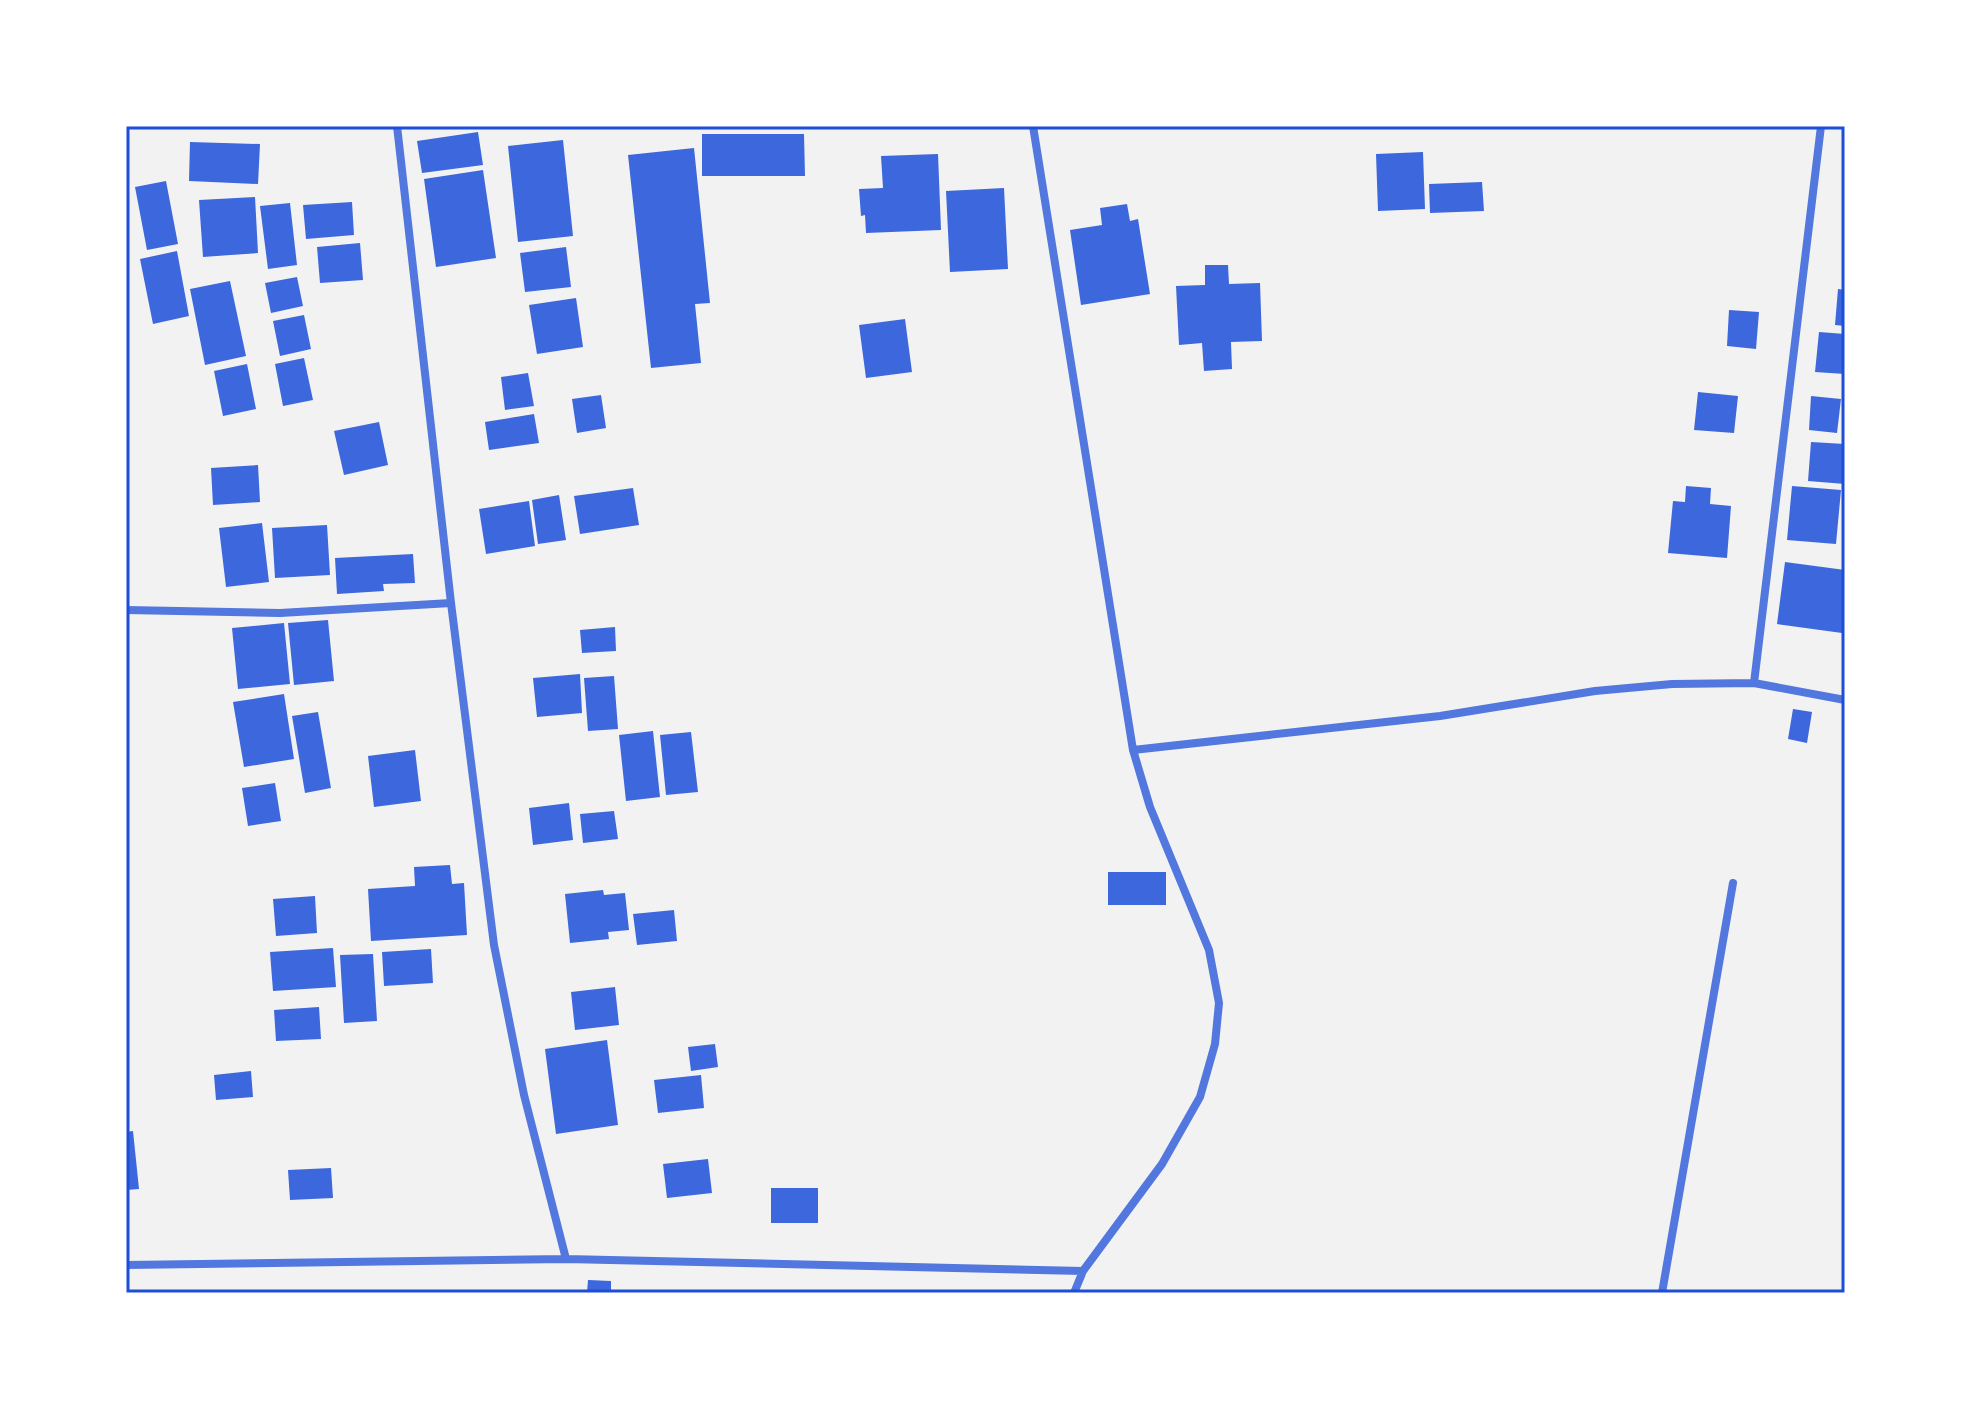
<svg xmlns="http://www.w3.org/2000/svg" width="1971" height="1419" viewBox="0 0 1971 1419" font-family="Helvetica,sans-serif">
<rect width="100%" height="100%" fill="#f2f2f2"/>
<path fill="#3d67dc" d="M 478,132 L 483,165 L 422,173 L 417,141 Z
M 702,134 L 804,134 L 805,176 L 702,176 Z
M 563,140 L 573,236 L 518,242 L 508,146 Z
M 190,142 L 260,144 L 258,184 L 189,181 Z
M 694,148 L 710,303 L 695,304 L 701,363 L 651,368 L 628,155 Z
M 1423,152 L 1425,209 L 1378,211 L 1376,154 Z
M 938,154 L 941,230 L 866,233 L 865,215 L 861,216 L 859,189 L 883,188 L 881,156 Z
M 483,170 L 496,258 L 436,267 L 424,179 Z
M 166,181 L 178,244 L 147,250 L 135,187 Z
M 1482,182 L 1484,211 L 1430,213 L 1429,184 Z
M 1004,188 L 1008,269 L 950,272 L 946,191 Z
M 255,197 L 258,253 L 203,257 L 199,200 Z
M 352,202 L 354,235 L 306,239 L 303,205 Z
M 290,203 L 297,265 L 268,269 L 260,206 Z
M 1127,204 L 1130,221 L 1138,219 L 1150,294 L 1081,305 L 1070,230 L 1102,225 L 1100,208 Z
M 360,243 L 363,280 L 320,283 L 317,247 Z
M 566,247 L 571,287 L 525,292 L 520,253 Z
M 177,251 L 189,316 L 153,324 L 140,259 Z
M 1205,265 L 1228,265 L 1229,284 L 1260,283 L 1262,341 L 1231,342 L 1232,369 L 1204,371 L 1202,343 L 1179,345 L 1176,286 L 1205,285 Z
M 297,277 L 303,306 L 271,313 L 265,283 Z
M 230,281 L 246,356 L 205,365 L 190,289 Z
M 1838,289 L 1845,290 L 1845,326 L 1835,325 Z
M 576,298 L 583,347 L 537,354 L 529,305 Z
M 1729,310 L 1759,312 L 1756,349 L 1727,346 Z
M 304,315 L 311,349 L 280,356 L 273,321 Z
M 905,319 L 912,372 L 866,378 L 859,325 Z
M 1819,332 L 1845,334 L 1845,374 L 1815,372 Z
M 304,358 L 313,400 L 283,406 L 275,364 Z
M 247,364 L 256,409 L 223,416 L 214,371 Z
M 528,373 L 534,406 L 505,410 L 501,377 Z
M 1698,392 L 1738,396 L 1734,433 L 1694,430 Z
M 601,395 L 606,428 L 577,433 L 572,399 Z
M 1811,396 L 1841,399 L 1837,433 L 1809,430 Z
M 534,414 L 539,443 L 489,450 L 485,422 Z
M 379,422 L 388,465 L 344,475 L 334,431 Z
M 1811,442 L 1845,444 L 1845,484 L 1808,481 Z
M 258,465 L 260,502 L 213,505 L 211,468 Z
M 1686,486 L 1711,488 L 1710,504 L 1731,506 L 1727,558 L 1668,553 L 1673,501 L 1685,502 Z
M 1792,486 L 1841,490 L 1836,544 L 1787,540 Z
M 633,488 L 639,525 L 580,534 L 574,496 Z
M 559,495 L 566,540 L 538,544 L 532,500 Z
M 529,501 L 535,546 L 486,554 L 479,509 Z
M 262,523 L 269,582 L 226,587 L 219,528 Z
M 327,525 L 330,575 L 275,578 L 272,528 Z
M 413,554 L 415,583 L 383,584 L 384,591 L 337,594 L 335,558 Z
M 1785,562 L 1845,570 L 1842,633 L 1777,624 Z
M 328,620 L 334,681 L 294,685 L 288,623 Z
M 284,623 L 290,684 L 238,689 L 232,628 Z
M 615,627 L 616,651 L 582,653 L 580,630 Z
M 580,674 L 582,713 L 537,717 L 533,678 Z
M 614,676 L 618,729 L 588,731 L 584,678 Z
M 284,694 L 294,759 L 244,767 L 233,702 Z
M 1793,709 L 1812,712 L 1807,743 L 1788,739 Z
M 318,712 L 331,788 L 305,793 L 292,716 Z
M 653,731 L 660,797 L 626,801 L 619,735 Z
M 691,732 L 698,792 L 666,795 L 660,735 Z
M 415,750 L 421,801 L 374,807 L 368,756 Z
M 275,783 L 281,821 L 248,826 L 242,788 Z
M 569,803 L 573,840 L 533,845 L 529,808 Z
M 614,811 L 618,839 L 583,843 L 580,814 Z
M 450,865 L 452,884 L 464,883 L 467,935 L 371,941 L 368,889 L 415,886 L 414,867 Z
M 1108,872 L 1166,872 L 1166,905 L 1108,905 Z
M 603,890 L 604,895 L 625,893 L 629,930 L 608,932 L 609,939 L 570,943 L 565,894 Z
M 315,896 L 317,933 L 276,936 L 273,899 Z
M 674,910 L 677,941 L 637,945 L 633,914 Z
M 333,948 L 336,987 L 273,991 L 270,952 Z
M 431,949 L 433,983 L 384,986 L 382,952 Z
M 373,954 L 377,1021 L 344,1023 L 340,955 Z
M 615,987 L 619,1025 L 575,1030 L 571,992 Z
M 319,1007 L 321,1039 L 276,1041 L 274,1010 Z
M 607,1040 L 618,1125 L 556,1134 L 545,1049 Z
M 715,1044 L 718,1067 L 691,1071 L 688,1047 Z
M 251,1071 L 253,1097 L 216,1100 L 214,1075 Z
M 701,1075 L 704,1108 L 658,1113 L 654,1080 Z
M 133,1131 L 139,1189 L 126,1190 L 126,1132 Z
M 708,1159 L 712,1193 L 667,1198 L 663,1164 Z
M 331,1168 L 333,1198 L 290,1200 L 288,1170 Z
M 771,1188 L 818,1188 L 818,1223 L 771,1223 Z
M 588,1280 L 611,1281 L 611,1293 L 587,1293 Z"/>
<g fill="none" stroke-linecap="round" stroke-linejoin="round">
<path stroke="#5277de" stroke-width="8" d="M 397,126 L 451,603 L 494,945 L 524,1095 L 566,1259
M 1033,126 L 1133,750 L 1150,807 L 1209,950 L 1219,1003 L 1215,1044 L 1200,1097 L 1162,1164 L 1083,1271 L 1074,1293
M 126,610 L 280,613 L 451,603
M 1754,683 L 1821,126
M 1133,750 L 1440,716 L 1595,691 L 1672,684 L 1754,683 L 1845,700
M 126,1265 L 566,1259 L 1083,1271
M 1662,1293 L 1733,883"/>
</g>
<rect width="1971" height="1419" fill="none" stroke="#ffffff" stroke-width="256"/>
<rect x="128" y="128" width="1715" height="1163" fill="none" stroke="#1d4ed8" stroke-width="3"/>
</svg>
